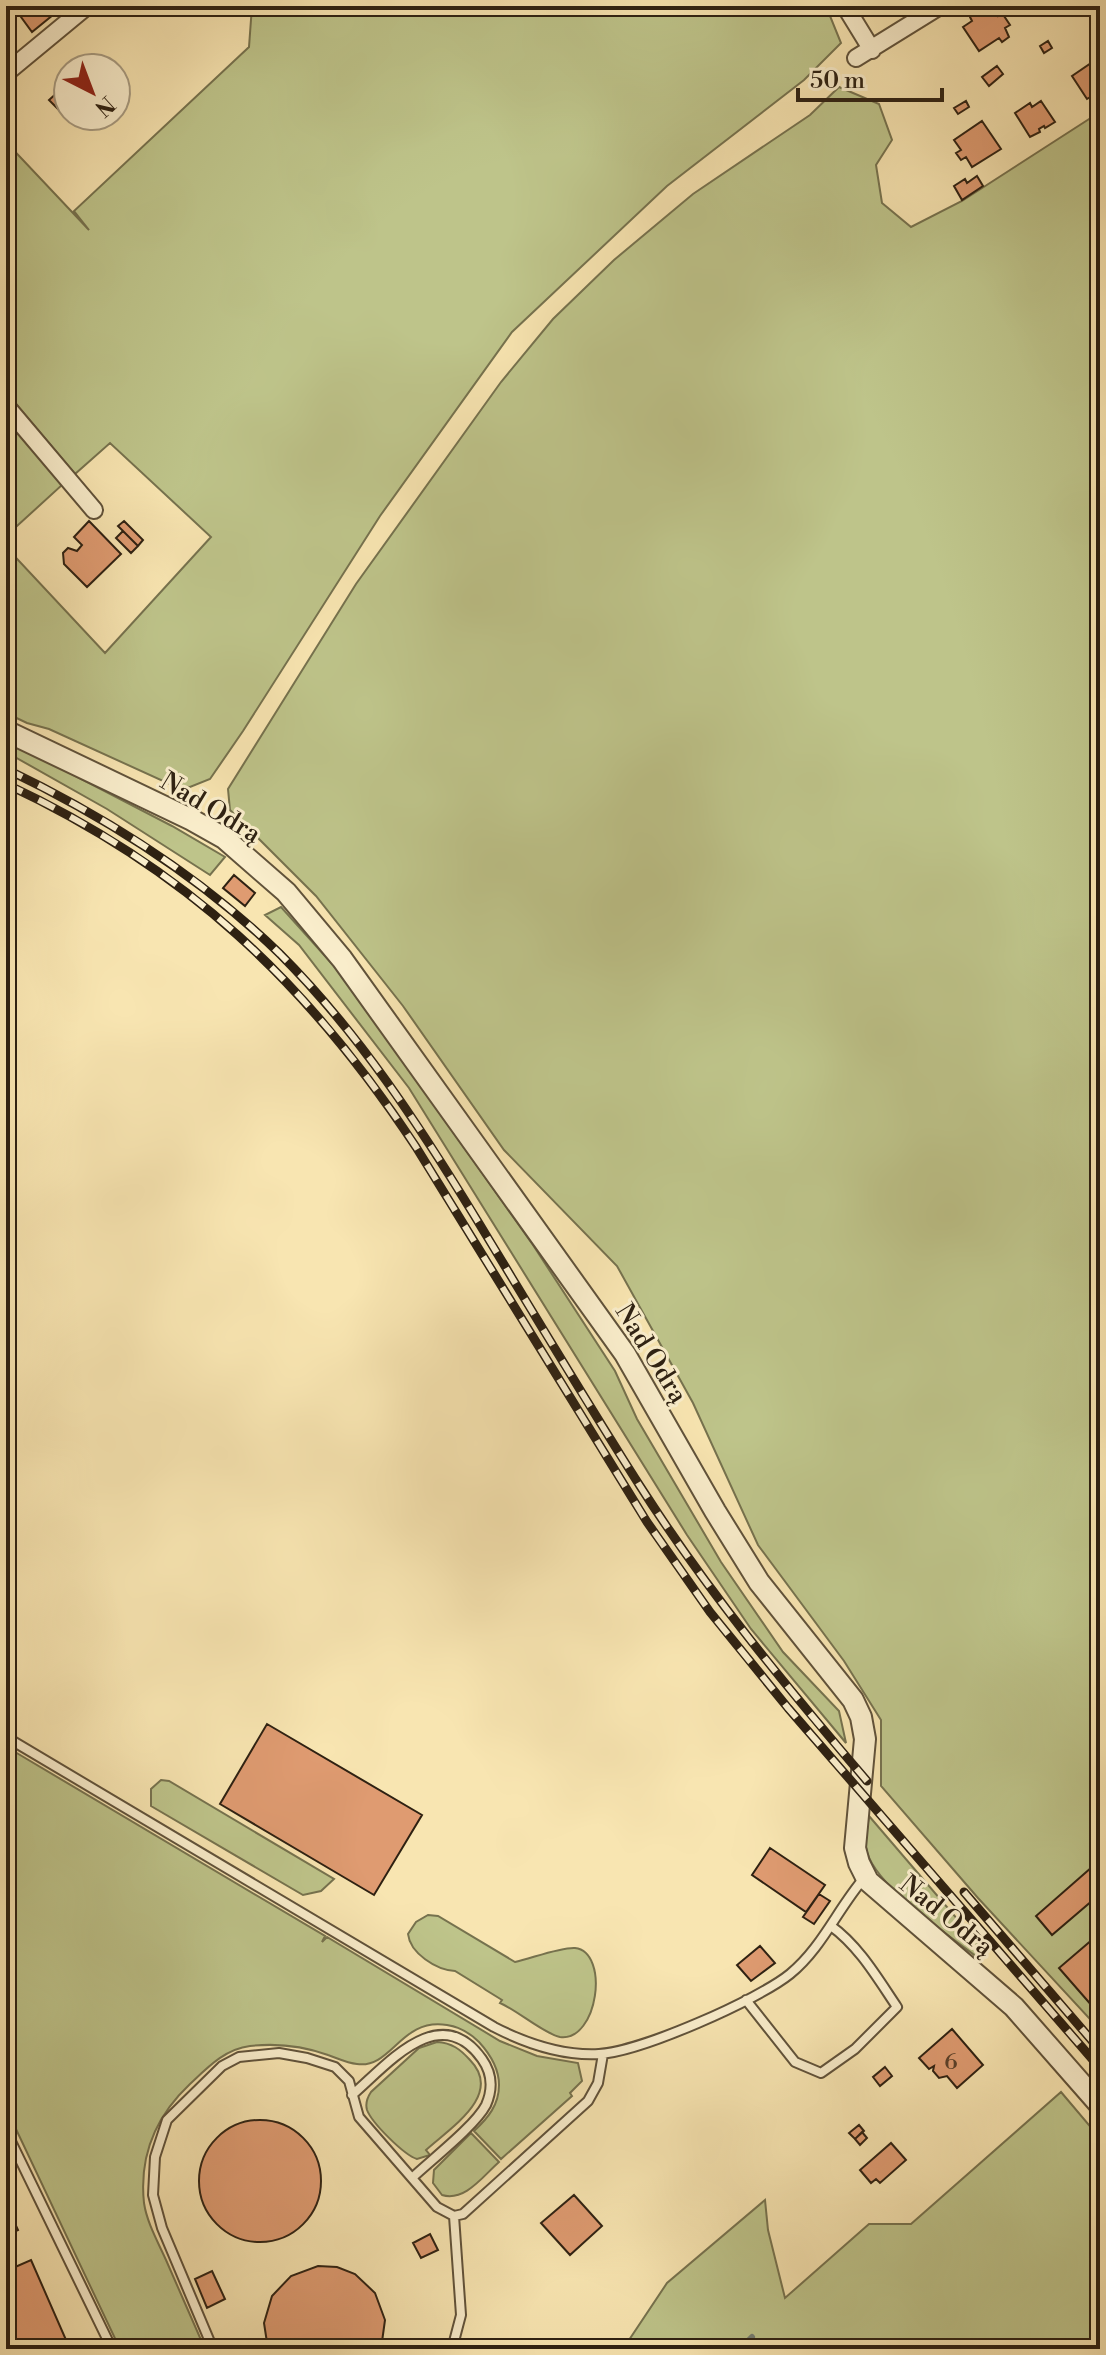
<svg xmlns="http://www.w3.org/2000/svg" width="1106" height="2355" viewBox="0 0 1106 2355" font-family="'Libre Bodoni',serif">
<rect width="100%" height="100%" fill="#f8e5b1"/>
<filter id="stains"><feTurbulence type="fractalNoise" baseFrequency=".0025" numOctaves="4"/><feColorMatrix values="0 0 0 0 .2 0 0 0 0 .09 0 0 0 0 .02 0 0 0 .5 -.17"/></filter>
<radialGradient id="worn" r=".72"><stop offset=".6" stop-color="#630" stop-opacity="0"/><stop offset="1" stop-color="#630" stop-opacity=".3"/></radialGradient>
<path fill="#bec48a" stroke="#76724e" stroke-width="2" d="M 252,6 L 826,6 L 841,43 L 804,80 L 667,186 L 512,332 L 380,516 L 243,731 L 210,779 L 190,787 L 174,786 L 49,729 L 27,723 L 6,713 L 6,547 L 105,653 L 211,537 L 110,443 L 75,474 L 6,392 L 6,142 L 89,230 L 74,211 L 249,47 Z
M 839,87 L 879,104 L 892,140 L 876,165 L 882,203 L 911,227 L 962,201 L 1100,112 L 1100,2030 L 978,1898 L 881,1786 L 881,1720 L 844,1661 L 758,1545 L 693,1403 L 617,1266 L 504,1150 L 403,1006 L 316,896 L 230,810 L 228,789 L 356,584 L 501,382 L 553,319 L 614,260 L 693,194 L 810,115 Z
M 6,415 L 62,485 L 6,536 Z
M 6,740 L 172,826 L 225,857 L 210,875 L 107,809 L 6,752 Z
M 281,907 L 343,976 L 533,1245 L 615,1371 L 637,1419 L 721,1562 L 783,1652 L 839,1711 L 846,1743 L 751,1629 L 687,1535 L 409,1088 L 299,945 L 265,915 Z
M 10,1749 L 325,1936 L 322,1942 L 327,1937 L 500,2041 L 537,2056 L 578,2063 L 582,2081 L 570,2093 L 572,2096 L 501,2159 L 474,2131 C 488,2118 499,2105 499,2085 C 499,2068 490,2054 479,2042 C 470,2033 460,2027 447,2025 C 401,2017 392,2069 357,2064 C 347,2063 337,2058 328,2055 C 303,2046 277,2043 250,2046 C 225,2049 208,2067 190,2084 C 156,2116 139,2156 144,2203 C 147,2223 158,2242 166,2260 C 179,2290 192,2319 205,2349 L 120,2349 L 6,2108 L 6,1750 Z
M 161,1780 L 169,1781 L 334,1879 L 321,1891 L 303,1895 L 151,1806 L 151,1789 Z
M 869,1816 L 983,1949 L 978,1958 C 949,1935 870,1883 866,1847 C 865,1837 868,1825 869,1816 Z
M 428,1915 L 438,1916 L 515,1962 C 530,1959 560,1947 575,1948 C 610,1952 598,2042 560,2037 C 544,2034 517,2010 500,2003 L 502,2000 L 455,1971 C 436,1970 410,1953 408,1934 L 416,1922 Z
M 437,2042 C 452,2043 460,2049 470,2060 C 504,2095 450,2128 426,2150 L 430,2155 L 417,2159 C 404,2155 372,2123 367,2110 C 365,2103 367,2098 371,2092 L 419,2048 Z
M 1061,2092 L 1100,2138 L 1100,2349 L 623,2349 L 667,2283 L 765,2200 L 768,2230 L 785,2298 L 869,2224 L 911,2224 Z
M 471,2133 L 499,2162 C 483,2176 465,2202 442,2195 L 433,2183 L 434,2170 Z"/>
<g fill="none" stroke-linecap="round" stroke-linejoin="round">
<path stroke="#747e74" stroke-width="6" d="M 740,2349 L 752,2337"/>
</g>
<path fill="#df9b71" stroke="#2e2112" stroke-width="2" d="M 13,6 L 64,6 L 32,32 Z
M 1020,6 L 1037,6 L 1025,14 Z
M 993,8 L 998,16 L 1002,13 L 1010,25 L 1005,28 L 1009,37 L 1002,42 L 999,38 L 979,51 L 963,27 L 972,21 L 970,17 L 980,10 L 983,14 Z
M 1048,41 L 1052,48 L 1044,53 L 1040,46 Z
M 1100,57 L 1100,91 L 1087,99 L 1072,76 Z
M 997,66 L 1003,74 L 989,86 L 982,77 Z
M 58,92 L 68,103 L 60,111 L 49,100 Z
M 966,101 L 969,107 L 958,114 L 954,108 Z
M 1041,101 L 1055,122 L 1045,128 L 1044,126 L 1039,129 L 1040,132 L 1030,137 L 1015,113 L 1030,103 L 1032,107 Z
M 982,121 L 1001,149 L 972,167 L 966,157 L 961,160 L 956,153 L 961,150 L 954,140 Z
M 977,176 L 983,186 L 962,200 L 954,186 L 965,179 L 967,183 Z
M 89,521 L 121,554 L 87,587 L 64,564 L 63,553 L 68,548 L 77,551 L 82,545 L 74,537 Z
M 124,521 L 143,540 L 138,546 L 118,526 Z
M 123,531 L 138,546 L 131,553 L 116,538 Z
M 234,875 L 255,893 L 245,906 L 223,888 Z
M 267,1724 L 422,1815 L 374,1895 L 220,1804 Z
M 770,1848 L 825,1885 L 806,1912 L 752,1875 Z
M 1100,1860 L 1100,1894 L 1052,1935 L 1036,1916 Z
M 819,1894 L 830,1901 L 814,1924 L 803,1917 Z
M 1100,1933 L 1100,2015 L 1059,1968 Z
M 760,1946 L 775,1963 L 751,1981 L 737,1965 Z
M 952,2029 L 983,2065 L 957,2088 L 947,2076 L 939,2078 L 933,2071 L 934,2066 L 929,2069 L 919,2058 Z
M 885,2067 L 892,2076 L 880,2086 L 873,2077 Z
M199 2181a61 61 0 1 1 122 0a61 61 0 1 1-122 0Z
M 859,2125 L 864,2131 L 855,2139 L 849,2133 Z
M 862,2132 L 867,2138 L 860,2145 L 855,2139 Z
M 891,2143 L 906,2160 L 880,2183 L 876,2179 L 871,2183 L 860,2170 Z
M 574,2195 L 602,2226 L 570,2255 L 541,2223 Z
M 6,2204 L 18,2230 L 6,2236 Z
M 430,2234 L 438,2250 L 421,2258 L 413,2243 Z
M 31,2260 L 70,2349 L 6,2349 L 6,2271 Z
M 318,2266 L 337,2267 L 355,2274 L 375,2293 L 385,2320 L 381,2349 L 268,2349 L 264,2323 L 272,2296 L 291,2276 Z
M 212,2271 L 225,2299 L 207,2308 L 195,2279 Z"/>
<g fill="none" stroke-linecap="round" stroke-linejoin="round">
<defs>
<path id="service" d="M 6,1737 L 494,2027 C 527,2044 562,2056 599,2054 C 640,2052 758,2000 790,1974 C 822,1948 838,1908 865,1877
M 746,2000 L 795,2062 L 821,2073 L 855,2049 L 897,2007 C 878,1979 859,1946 831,1926
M 352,2095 C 388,2064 440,2000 482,2059 C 492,2073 493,2089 486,2105 C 475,2126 431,2160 412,2178
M 6,2131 L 112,2349
M 213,2349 L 162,2228 L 153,2195 L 155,2157 L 167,2120 L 222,2066 L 239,2057 L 279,2053 L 307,2058 L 335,2067 L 349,2081 L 359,2117 L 437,2207 L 454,2216 L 463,2214 L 588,2101 L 598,2083 L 603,2054
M 452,2349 L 461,2315 L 454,2216"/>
<path id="minor" d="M 845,6 L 872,50
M 856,58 L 940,6
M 6,73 L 87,6
M 6,406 L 94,510"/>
<path id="tertiary" d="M 6,731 L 192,820 L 224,838 L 286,892 L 342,959 L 625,1354 L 715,1511 L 759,1582 L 853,1700 L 861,1717 L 865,1739 L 855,1848 L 859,1863 L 868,1881 L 1014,2007 L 1100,2105"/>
</defs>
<use href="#service" stroke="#60523a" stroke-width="12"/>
<use href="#minor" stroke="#60523a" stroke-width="20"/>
<use href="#tertiary" stroke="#60523a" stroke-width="24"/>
<use href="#service" stroke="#faeecc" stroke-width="8"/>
<use href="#minor" stroke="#faeecc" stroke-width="16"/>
<use href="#tertiary" stroke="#faeecc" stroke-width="20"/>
<defs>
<path id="rail" d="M 6,769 C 106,817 200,876 280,954 C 359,1033 419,1125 477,1220 C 531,1309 584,1398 640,1486 C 707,1591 786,1686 867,1781
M 6,784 C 186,868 307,982 416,1147 L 647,1522 L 710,1612 L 788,1708 L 1100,2068
M 964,1892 L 1100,2050"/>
</defs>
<use href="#rail" stroke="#2e2112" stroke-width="9"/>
<use href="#rail" stroke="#faeecc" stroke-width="6" stroke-dasharray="18" stroke-linecap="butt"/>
</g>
<g text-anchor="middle" stroke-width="6" stroke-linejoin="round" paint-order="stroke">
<g font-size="22" fill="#5a402a">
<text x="951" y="2069">6</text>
</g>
<g font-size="26" fill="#2e2112" stroke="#faeecc">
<text transform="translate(211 807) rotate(31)" y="9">Nad Odrą</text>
<text transform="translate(652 1353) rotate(58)" y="9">Nad Odrą</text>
<text transform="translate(947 1915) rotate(39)" y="9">Nad Odrą</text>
</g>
</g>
<rect width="1106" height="2355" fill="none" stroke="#f8e5b1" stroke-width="32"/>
<rect x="8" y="8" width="1090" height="2339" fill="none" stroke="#2e2112" stroke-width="4"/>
<rect x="16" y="16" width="1074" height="2323" fill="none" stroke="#2e2112" stroke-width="2"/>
<g transform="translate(92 92) rotate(138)"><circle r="38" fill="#faeecc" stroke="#a89c82" stroke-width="2"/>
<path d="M0-6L14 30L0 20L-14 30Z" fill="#8f2418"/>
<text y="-12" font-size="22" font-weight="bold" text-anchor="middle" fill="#2e2112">N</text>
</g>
<path d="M798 88v12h144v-12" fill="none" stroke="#2e2112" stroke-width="4"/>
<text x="810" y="88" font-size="24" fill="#2e2112" stroke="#faeecc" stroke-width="6" paint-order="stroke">50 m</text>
<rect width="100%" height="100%" filter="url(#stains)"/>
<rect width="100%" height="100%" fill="url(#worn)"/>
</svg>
